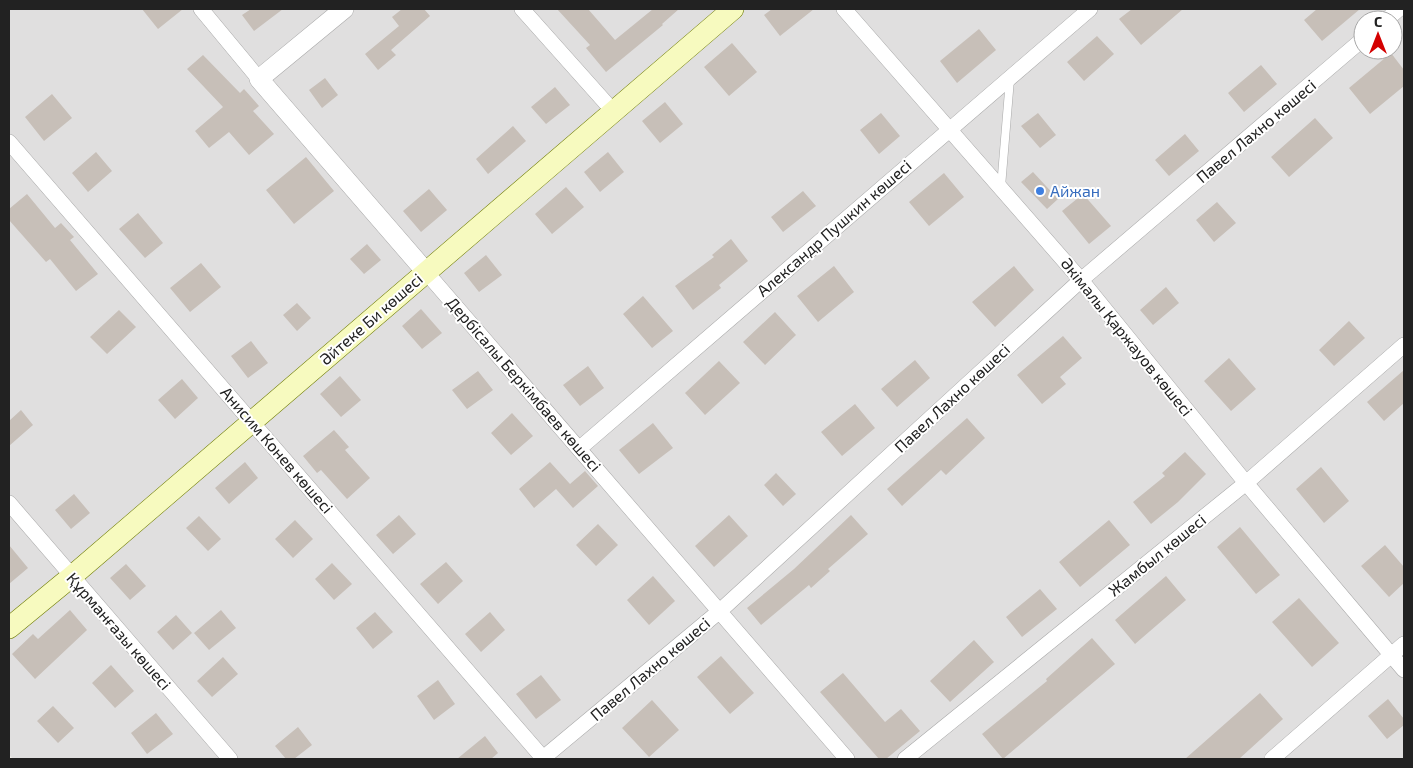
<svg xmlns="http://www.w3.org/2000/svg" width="1413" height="768" viewBox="0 0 1413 768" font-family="'Exo 2',sans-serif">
<rect width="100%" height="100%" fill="#f2efe9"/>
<path fill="#e0dfdf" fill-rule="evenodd" d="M 9,9 L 1404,9 L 1404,759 L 13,759 L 9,755 ZM 1363,20 L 1393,20 L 1393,50 L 1363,50 Z"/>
<path fill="#c7bfb8" d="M 142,9 L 183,9 L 158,29 Z
M 251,9 L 283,9 L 254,31 L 242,15 Z
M 402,9 L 424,9 L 430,16 L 391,50 L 396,55 L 378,70 L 365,54 L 399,26 L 392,17 Z
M 557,9 L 588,9 L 615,40 L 653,9 L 679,9 L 662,24 L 663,25 L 606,72 L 586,48 L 590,45 Z
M 772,9 L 814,9 L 780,36 L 764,15 Z
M 1132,9 L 1183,9 L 1141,45 L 1119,19 Z
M 1317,9 L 1360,9 L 1322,41 L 1304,20 Z
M 979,29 L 996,50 L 957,83 L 940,61 Z
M 1097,36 L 1114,54 L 1084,81 L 1067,62 Z
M 732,43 L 757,72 L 729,96 L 704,67 Z
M 1391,53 L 1404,70 L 1404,86 L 1370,114 L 1349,88 Z
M 203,55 L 240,93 L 244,89 L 259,106 L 253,111 L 274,134 L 249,155 L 229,132 L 209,148 L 195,131 L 223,107 L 187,69 Z
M 1261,65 L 1277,84 L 1244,112 L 1228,93 Z
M 325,78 L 338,95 L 322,108 L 309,90 Z
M 555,87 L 570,105 L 546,124 L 531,107 Z
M 52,94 L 72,118 L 44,141 L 25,117 Z
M 665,102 L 683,124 L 660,143 L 642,121 Z
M 881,113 L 900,136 L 879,154 L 860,130 Z
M 1038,113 L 1056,135 L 1040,148 L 1021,126 Z
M 1315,118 L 1333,138 L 1289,177 L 1271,157 Z
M 513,126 L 526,141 L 488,174 L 476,159 Z
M 1185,134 L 1199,151 L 1169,176 L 1155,160 Z
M 96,152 L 112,171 L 88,192 L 72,173 Z
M 608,152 L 624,172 L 600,192 L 584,172 Z
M 306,157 L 334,191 L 294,224 L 266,190 Z
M 1033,172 L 1058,199 L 1047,209 L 1021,182 Z
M 944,173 L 964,197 L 929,226 L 909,202 Z
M 566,187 L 584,207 L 552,234 L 535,214 Z
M 429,189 L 447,210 L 421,232 L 403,211 Z
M 803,191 L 816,206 L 783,232 L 771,217 Z
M 27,194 L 55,228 L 61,223 L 74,237 L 70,240 L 98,274 L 76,291 L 50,259 L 46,262 L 9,220 L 9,209 Z
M 1083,194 L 1111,226 L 1089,244 L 1062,211 Z
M 1217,202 L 1236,223 L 1214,242 L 1196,220 Z
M 138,213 L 163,243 L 145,258 L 119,229 Z
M 731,239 L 748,261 L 719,285 L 721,288 L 693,310 L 675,286 L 714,257 L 712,255 Z
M 367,244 L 381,260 L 364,274 L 350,259 Z
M 486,255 L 502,275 L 479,292 L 464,273 Z
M 201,263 L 221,287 L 190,312 L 170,288 Z
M 834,266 L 854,292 L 818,322 L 797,296 Z
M 1014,266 L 1034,290 L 995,327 L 972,302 Z
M 1166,287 L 1179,303 L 1153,325 L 1140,310 Z
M 643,296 L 673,331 L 652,348 L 623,314 Z
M 297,303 L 311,318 L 297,331 L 283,315 Z
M 421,309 L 442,333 L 422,349 L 402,326 Z
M 119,310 L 136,327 L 107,354 L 90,337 Z
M 775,312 L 796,335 L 765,365 L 743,342 Z
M 1349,321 L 1365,338 L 1334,366 L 1319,350 Z
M 1063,336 L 1082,358 L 1060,377 L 1066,384 L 1042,404 L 1017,375 Z
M 251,341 L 268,363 L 248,378 L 231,356 Z
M 1229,358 L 1256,389 L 1231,411 L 1204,381 Z
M 915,360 L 930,378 L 897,407 L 881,389 Z
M 719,361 L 740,383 L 705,415 L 685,393 Z
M 588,366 L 604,388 L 580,406 L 563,385 Z
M 1404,370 L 1404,403 L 1384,421 L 1367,402 Z
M 478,371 L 493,390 L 467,409 L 452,390 Z
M 340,376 L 361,400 L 341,417 L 320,394 Z
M 182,379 L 198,398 L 175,419 L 158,400 Z
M 855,404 L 875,428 L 842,456 L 821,432 Z
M 21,410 L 33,425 L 9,446 L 9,421 Z
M 512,413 L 533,436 L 511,455 L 491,433 Z
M 967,418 L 985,438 L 946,475 L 941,470 L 902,506 L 887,489 Z
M 653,423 L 673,448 L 639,474 L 619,450 Z
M 334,430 L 349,447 L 345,450 L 370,478 L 347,499 L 321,470 L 317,473 L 303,456 Z
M 1185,452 L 1206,474 L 1178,502 L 1151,524 L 1133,502 L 1165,476 L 1162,473 Z
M 245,462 L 258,478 L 229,504 L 215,488 Z
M 550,462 L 570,484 L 585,471 L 598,486 L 573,508 L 556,489 L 534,508 L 519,489 Z
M 1321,467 L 1349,501 L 1324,523 L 1296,489 Z
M 776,473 L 796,494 L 783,506 L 764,485 Z
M 74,494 L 90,513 L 71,529 L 55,510 Z
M 399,515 L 416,534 L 393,554 L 376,535 Z
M 729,515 L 748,536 L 714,567 L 695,546 Z
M 851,515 L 868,534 L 828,569 L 830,571 L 811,588 L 809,585 L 761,625 L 747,608 L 794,569 Z
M 199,516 L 221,539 L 208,551 L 186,528 Z
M 295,520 L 313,539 L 293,558 L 275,539 Z
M 1109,520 L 1130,545 L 1080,587 L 1059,562 Z
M 598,524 L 618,545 L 596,566 L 576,545 Z
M 1240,527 L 1280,575 L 1256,594 L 1217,547 Z
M 9,545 L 28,568 L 9,584 Z
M 1385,545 L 1404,567 L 1404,583 L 1389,597 L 1361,566 Z
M 446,562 L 463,581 L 438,604 L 420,584 Z
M 332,563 L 352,584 L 334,600 L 315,579 Z
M 126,564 L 146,586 L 130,600 L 110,578 Z
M 653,576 L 675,601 L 649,625 L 627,600 Z
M 1166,576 L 1186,600 L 1135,644 L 1115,620 Z
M 1040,589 L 1057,609 L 1022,637 L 1006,617 Z
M 1299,598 L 1339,643 L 1312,667 L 1272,622 Z
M 70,610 L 87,630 L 35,679 L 12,654 L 33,634 L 38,639 Z
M 221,610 L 236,628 L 209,650 L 194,633 Z
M 375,612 L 393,632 L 373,649 L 356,628 Z
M 490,612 L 505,630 L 481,652 L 465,634 Z
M 176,615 L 192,633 L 173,650 L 157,632 Z
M 1092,638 L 1115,664 L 1003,759 L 982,734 L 1047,681 L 1046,679 Z
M 974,640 L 994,662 L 950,702 L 930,681 Z
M 721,656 L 754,693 L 730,714 L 697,677 Z
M 223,657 L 238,674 L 212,697 L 197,681 Z
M 111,665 L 134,691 L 115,708 L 92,683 Z
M 843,673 L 885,722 L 901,709 L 920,731 L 886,759 L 879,759 L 820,692 Z
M 541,675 L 561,700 L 536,719 L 516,694 Z
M 438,680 L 455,704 L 434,720 L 417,696 Z
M 1260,693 L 1283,719 L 1239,759 L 1185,759 Z
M 1388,699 L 1404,719 L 1404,725 L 1387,739 L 1368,716 Z
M 652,700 L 679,730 L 649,757 L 622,728 Z
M 53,706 L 74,728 L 58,743 L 37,721 Z
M 156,713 L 173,734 L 147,754 L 131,733 Z
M 298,727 L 312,745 L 294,759 L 286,759 L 275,746 Z
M 485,736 L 498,753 L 491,759 L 457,759 Z"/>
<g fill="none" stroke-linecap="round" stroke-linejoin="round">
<defs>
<path id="service" d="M 1001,187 L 1010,79"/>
<path id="minor" d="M 201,9 L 259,79
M 522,9 L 613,111
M 844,9 L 1081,280 L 1246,483 L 1404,670
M 1386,20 L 1399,9
M 9,142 L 543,758
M 426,272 L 847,759
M 580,448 L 1090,9
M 9,503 L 230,759
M 542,759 L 721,610 L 1081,280 L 1363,39
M 905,759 L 1246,483 L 1404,345
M 1272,759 L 1404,644"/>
<path id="tertiary" d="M 344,9 L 259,79 L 426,272"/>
<path id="secondary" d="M 9,628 L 71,577 L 733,9"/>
</defs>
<use href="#service" stroke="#a9a9a9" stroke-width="9"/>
<use href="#minor" stroke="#a9a9a9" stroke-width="16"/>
<use href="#tertiary" stroke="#a9a9a9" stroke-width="20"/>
<use href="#secondary" stroke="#707d05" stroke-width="22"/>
<use href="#service" stroke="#fff" stroke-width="8"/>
<use href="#minor" stroke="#fff" stroke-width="15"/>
<use href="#tertiary" stroke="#fff" stroke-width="19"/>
<use href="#secondary" stroke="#f7fabf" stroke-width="21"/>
</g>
<circle fill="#3f7fe0" stroke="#fff" stroke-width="2" cx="1040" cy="191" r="5"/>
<g text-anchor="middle" stroke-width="4" stroke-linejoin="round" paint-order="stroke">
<g font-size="16" fill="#222" stroke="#fff">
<text transform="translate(1256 131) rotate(-40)" y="6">Павел Лахно көшесі</text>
<text transform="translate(834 228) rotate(-41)" y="6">Александр Пушкин көшесі</text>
<text transform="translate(371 319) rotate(-41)" y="6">Әйтеке Би көшесі</text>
<text transform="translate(1127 337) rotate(51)" y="6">Әкімалы Қаржауов көшесі</text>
<text transform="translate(524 384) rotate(49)" y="6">Дербісалы Беркімбаев көшесі</text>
<text transform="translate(952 398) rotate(-43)" y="6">Павел Лахно көшесі</text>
<text transform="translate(277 450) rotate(49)" y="6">Анисим Конев көшесі</text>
<text transform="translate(1157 555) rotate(-39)" y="6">Жамбыл көшесі</text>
<text transform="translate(119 631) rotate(49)" y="6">Құрманғазы көшесі</text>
<text transform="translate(650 669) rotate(-40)" y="6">Павел Лахно көшесі</text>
</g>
<g font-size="16" fill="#366cbe" stroke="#fff" text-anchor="start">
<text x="1050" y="197">Айжан</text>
</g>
</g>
<rect width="1413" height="768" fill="none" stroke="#222222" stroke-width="20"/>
<g transform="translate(1378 35)"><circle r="24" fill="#ffffff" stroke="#a7a7a7"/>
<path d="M0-4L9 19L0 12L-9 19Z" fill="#d40000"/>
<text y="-8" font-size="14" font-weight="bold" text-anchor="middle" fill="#222222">С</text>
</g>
</svg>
